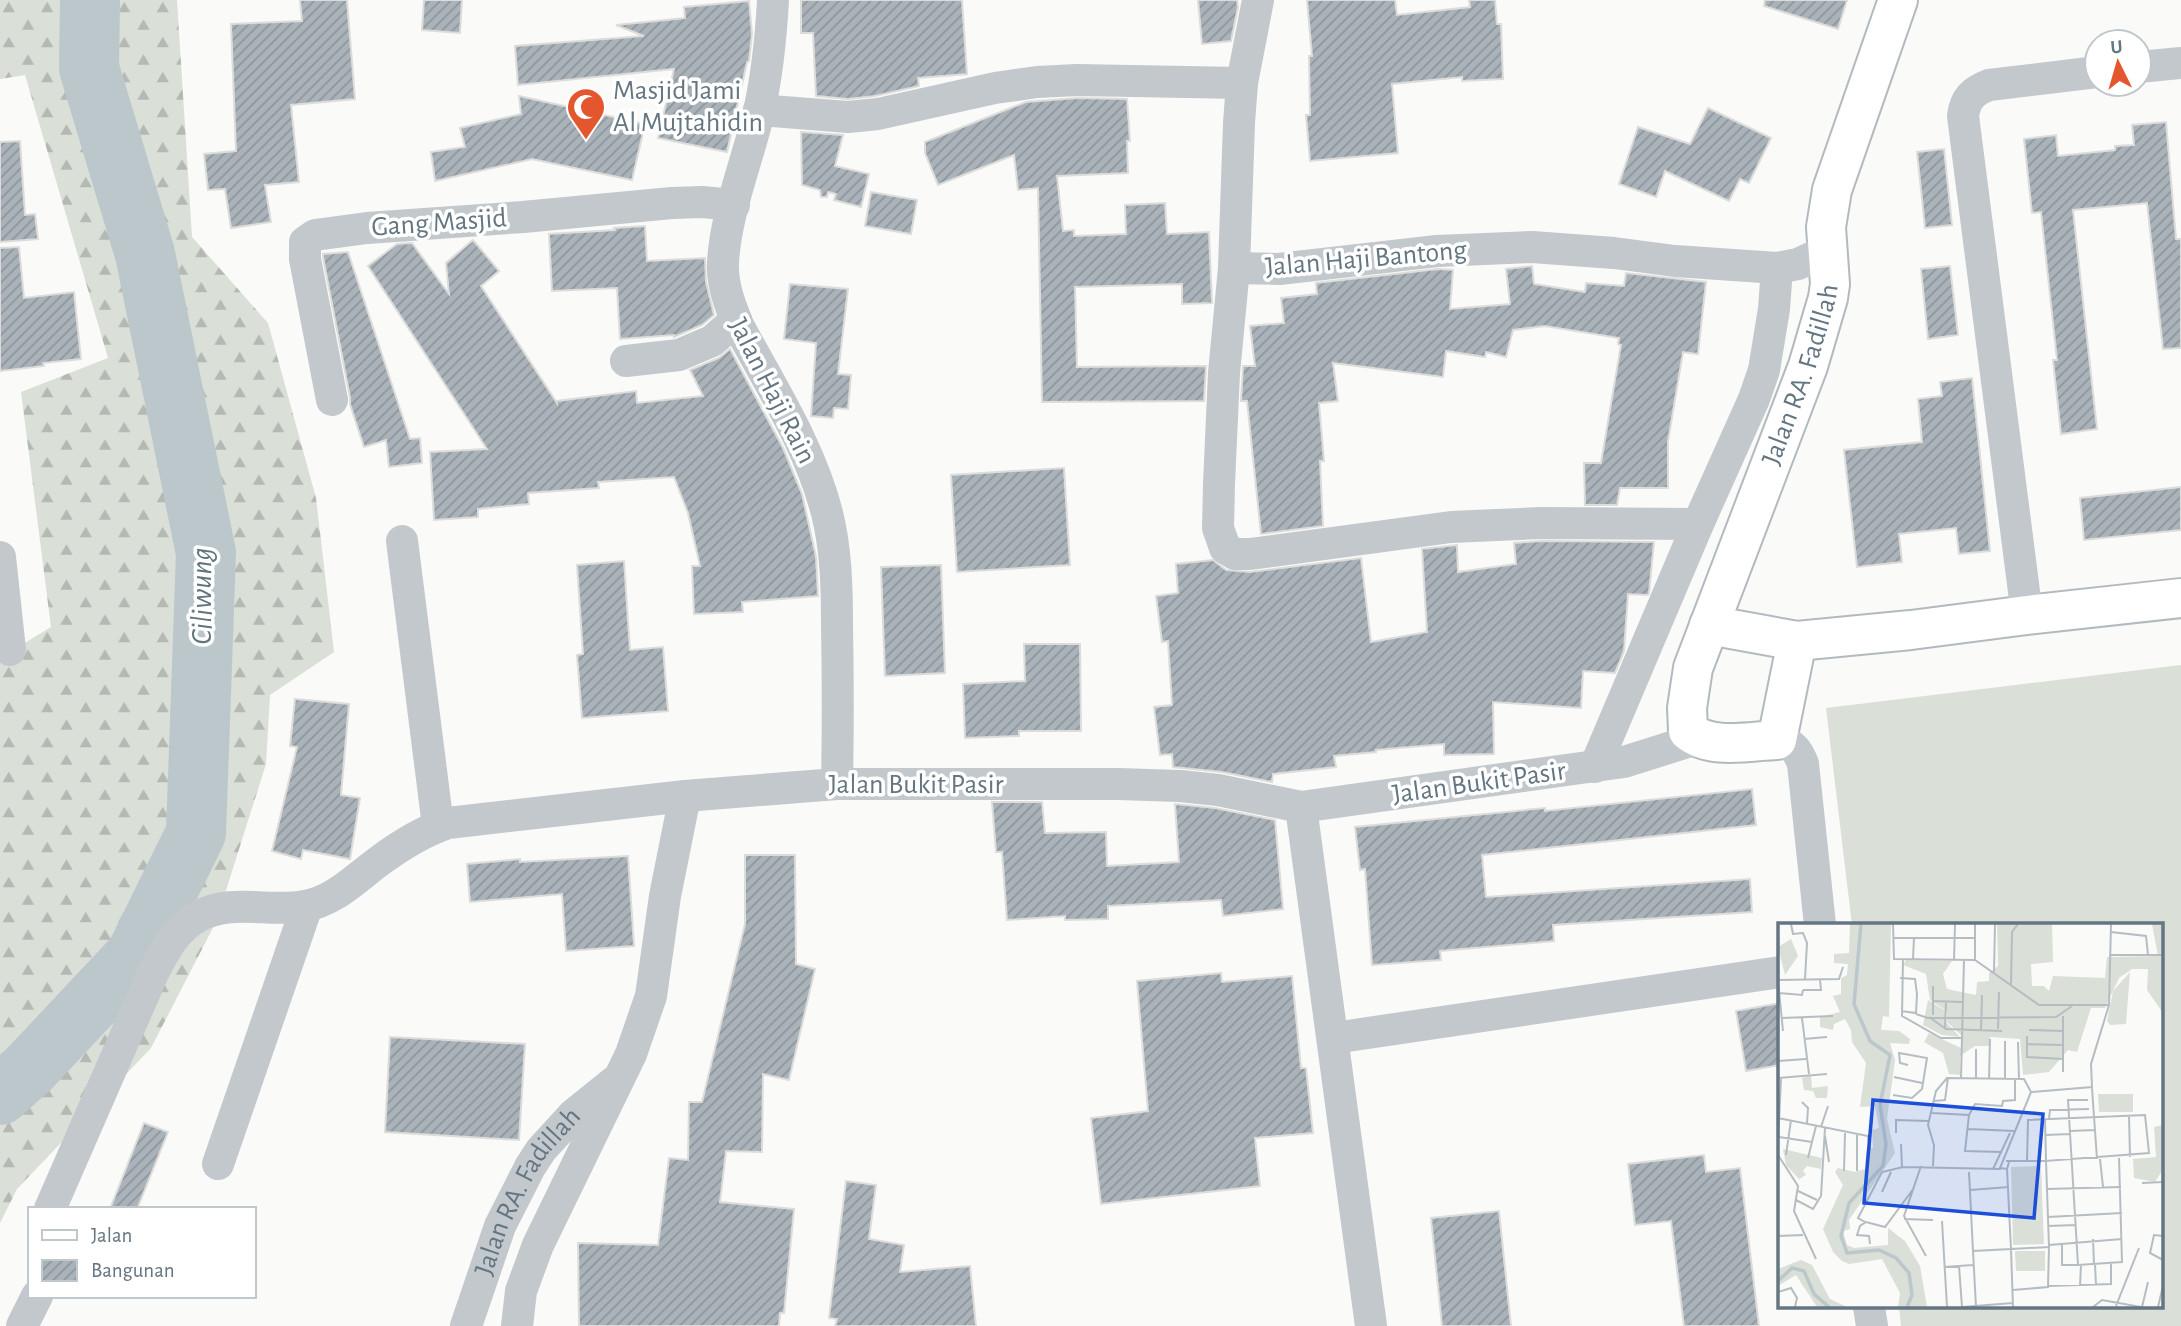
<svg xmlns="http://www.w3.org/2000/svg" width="2181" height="1326" font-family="'Alegreya Sans',sans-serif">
	<defs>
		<pattern id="forest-firs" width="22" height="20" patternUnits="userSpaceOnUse" patternTransform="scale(1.75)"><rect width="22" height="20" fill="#dadfd7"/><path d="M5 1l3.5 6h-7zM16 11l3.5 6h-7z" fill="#b4b9b4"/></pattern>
		<pattern id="building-hatch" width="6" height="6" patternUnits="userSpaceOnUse" patternTransform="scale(1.75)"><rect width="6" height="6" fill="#aab3b9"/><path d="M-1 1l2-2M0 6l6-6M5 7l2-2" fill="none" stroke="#8e969c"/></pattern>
	</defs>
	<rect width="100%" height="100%" fill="#fafaf8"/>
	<path fill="url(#forest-firs)" d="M0,0H177L192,237L268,323L316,498L334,652L270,695L266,764L216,922L151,1048L17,1189L0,1223V658L51,627L21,392L108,358L25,75L0,79Z"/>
	<path fill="#dadfd7" d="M2181,665V1326H1901L1899,1307H2162V925H1852L1826,708Z"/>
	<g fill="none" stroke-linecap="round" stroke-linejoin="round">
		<path stroke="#bbc7cb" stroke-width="60" d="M0,1095L29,1069L136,955L196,833L206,553L145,254L89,68L90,0"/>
	</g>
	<g fill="url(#building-hatch)" stroke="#dcdcda" stroke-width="2">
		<path d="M300,0H347L355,99L291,105L299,182L265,185L271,222L231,228L225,189L208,190L204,154L236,151L231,24L302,21Z"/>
		<path d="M424,0H462L460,33L422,30Z"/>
		<path d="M801,0H962L967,74L918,78L919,86L875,96L848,99L816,96L813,33H801Z"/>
		<path d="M1198,0H1237L1238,7L1231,41L1202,44Z"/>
		<path d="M1307,0H1395L1397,15L1470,7L1469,0H1495L1497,24H1501L1503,79L1462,81V77L1392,84L1398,153L1310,161L1306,115H1310L1309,56H1312Z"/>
		<path d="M1765,0H1847L1838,29L1764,6Z"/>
		<path d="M749,1L752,34L749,61L747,62L727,152L658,138L674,69L518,85L515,46L644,36L616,25L685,18L684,7Z"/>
		<path d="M519,96L645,124L632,180L532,159L435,181L431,152L465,147L460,128L521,114Z"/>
		<path d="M1077,98L1127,99L1130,141H1127L1128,173L1057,176L1063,231L1074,230V236L1126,234L1125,205L1165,203L1167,234L1209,232L1212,303L1182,304V284L1075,287L1077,367L1206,366L1204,401L1042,402L1038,188L1018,190L1014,155L938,185L925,153V142L1026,102Z"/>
		<path d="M1708,108L1771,138L1749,183L1740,179L1729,201L1665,171L1656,197L1619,184L1638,127L1690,144Z"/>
		<path d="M2166,122L2176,239H2181V348L2163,349L2147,203L2073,210L2097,429L2061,434L2053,360H2057L2041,212L2032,213L2024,139L2056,135L2058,156L2115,150V146L2134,145L2132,125Z"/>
		<path d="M801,132L843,135L835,166L869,174L861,207L834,200L836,194L828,192L827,197H821L820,190L802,185Z"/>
		<path d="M20,141L25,215L35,214L38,239L0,242V142Z"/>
		<path d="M1944,149L1952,225L1925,228L1917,152Z"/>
		<path d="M871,192L917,200L911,234L865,226Z"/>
		<path d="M645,226L647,261L705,258L706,282L714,315L702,325L674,337V335L620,339L617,288L552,291L549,234L615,230L614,228Z"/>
		<path d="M473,240L499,271L481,286L557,403V401L636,391L637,403L703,396L690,370L719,358L730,349L783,448L802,494L816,557L818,596L742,602L743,612L694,614L692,566H700L688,513L674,477L598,482L599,488L528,493L529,504L478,509V517L434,520L430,452L487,449L368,266L397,244L412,243L449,294L446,263Z"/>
		<path d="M19,247L24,298L74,292L81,359L43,363L44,366L0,371V248Z"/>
		<path d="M348,252L410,439L420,438L422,463L389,467L386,440L364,447L350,404V397L323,257V254Z"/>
		<path d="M1532,266L1534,284L1585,292L1586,283L1624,286L1626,273L1706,282L1698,354L1683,352L1668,441V488H1620L1617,505H1585L1584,463H1601L1621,345L1618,344L1619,338L1545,326L1513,330L1506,357L1486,352L1485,357L1446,351L1443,377L1333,363L1338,401L1319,403L1324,461H1320L1323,526L1261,534L1247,401H1241L1243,366H1255L1250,326L1284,323L1281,298L1317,294L1316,283L1438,269L1453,270L1450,309L1510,304L1506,269Z"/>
		<path d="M1950,266L1958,335L1928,339L1921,269Z"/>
		<path d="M790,284L848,289L838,374L851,375L848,409L834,408L833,418L811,416L816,343L784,339Z"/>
		<path d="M1972,378L1990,551L1959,554L1956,528L1899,534L1902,562L1857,567L1844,450L1922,442L1918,399L1942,396L1940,382Z"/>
		<path d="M1064,468L1070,565L957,572L951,475Z"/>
		<path d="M2181,487V530L2084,540L2080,498Z"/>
		<path d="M1541,541L1654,542L1649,593L1648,595L1628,594L1624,651L1615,673L1583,671L1581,708L1493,702L1494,754L1444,755V744L1376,750V752L1334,756L1336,767L1273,774L1272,782L1222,772L1173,767L1172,754L1160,755L1154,707L1172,705L1168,641L1162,642L1156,596L1178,593L1176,564L1213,560L1226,570L1250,572L1361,558L1371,642L1427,632L1422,549L1457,545L1458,572L1516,564L1514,543Z"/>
		<path d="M624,561L630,650L663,647L668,711L582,718L577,655L583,654L577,565Z"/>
		<path d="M941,565L945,673L885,676L881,567Z"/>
		<path d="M1024,644H1080L1081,731H1019V736L965,738L963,684L1025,681Z"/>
		<path d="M295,699L349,704L341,795L360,798L350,859L303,850L301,859L272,851L297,747L290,746Z"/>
		<path d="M1752,789L1756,825L1482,855L1486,897L1750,879L1752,912L1553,925L1554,941L1440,951L1441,960L1372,965L1365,869L1360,870L1355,827L1545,808V811Z"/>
		<path d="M992,802H1042L1045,833L1106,832L1107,866L1179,862L1175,804L1215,808L1275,820L1283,909L1223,916L1221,900L1108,906V919L1065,920V916L1007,920L1002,852H996Z"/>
		<path d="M745,855H795L796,964L815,969L789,1080L763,1074L762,1152L726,1151L720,1202L794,1209L784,1313H780L779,1326H579L578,1243L658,1245L669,1158L688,1160L689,1102H702L745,924Z"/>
		<path d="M628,856L634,946L566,951L562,894L470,902L467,864L520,859V862Z"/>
		<path d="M1221,973L1222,982L1292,976L1301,1068H1306L1313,1133L1255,1138L1260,1186L1101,1204L1091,1118L1148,1111L1137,981Z"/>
		<path d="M1780,1003V1065L1746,1071L1736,1011Z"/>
		<path d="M390,1037L525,1044L519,1140L385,1132Z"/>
		<path d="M144,1123L168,1132L137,1209H110Z"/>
		<path d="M1704,1155L1706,1172L1740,1168L1759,1326H1684L1671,1221L1635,1225L1628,1164Z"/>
		<path d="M846,1181L876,1185L869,1239L904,1245L900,1272L970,1266L976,1326H835L837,1319L829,1318Z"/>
		<path d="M1499,1211L1511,1326H1442L1431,1218Z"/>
	</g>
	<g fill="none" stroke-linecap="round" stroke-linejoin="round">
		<defs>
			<g id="secondary">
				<path d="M1709,625L1797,641L1911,630L2027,615L2181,598"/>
				<path id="s2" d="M1797,641L1777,740C1749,741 1711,750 1688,731L1687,708L1693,668L1808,366L1828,298L1830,284L1826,227L1832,190L1898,0"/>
			</g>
		</defs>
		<use href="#secondary" stroke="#b3babf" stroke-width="42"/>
		<g stroke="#c3c8cc" stroke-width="32">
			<path d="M773,0C771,37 767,75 759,112C748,158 725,216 723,263C722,285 730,305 738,325C770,385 810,446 827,513C836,549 837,587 837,624C838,678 838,731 837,784"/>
			<path d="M1258,0L1242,83L1239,123L1234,268L1224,373L1219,484L1218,528L1225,548L1235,554H1250L1451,527L1541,523L1698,524"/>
			<path d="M2139,67L2181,63"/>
			<path d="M759,110L848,117L878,114L995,88L1037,82L1077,80L1242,83"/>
			<path d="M1234,268L1279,269L1437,251L1532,247L1614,253L1675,261L1777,268L1798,264L1828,250"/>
			<path d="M626,361L679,355L712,341L736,320"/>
			<path d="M332,400L305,259V242L315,235L367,228L523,217L672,203L702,202L734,205"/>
			<path d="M402,541L438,826"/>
			<path d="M0,557L10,650"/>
			<path d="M2027,615L1963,116C1965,99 1973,91 1989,85L2097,72"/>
			<path d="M1777,740C1792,743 1798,750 1803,764L1820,925"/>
			<path d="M1595,767L1698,524L1754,399L1764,370L1774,309L1777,268"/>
			<path d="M1301,807L1371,1326"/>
			<path d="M1334,1038L1780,972"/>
			<path d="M218,1164L307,906"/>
			<path d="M50,1209L153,973C164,951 176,928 199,916C232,898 270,913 305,906C334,901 355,879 378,862C398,847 424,831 448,823L685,796L837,784H1118L1180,786L1218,790L1301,807L1624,762L1700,738"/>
			<path d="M1869,1307L1872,1326"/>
			<path d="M22,1326L37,1296"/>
			<path id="s1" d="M466,1326L500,1226L530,1167L541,1150L573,1115L614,1082"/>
			<path d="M517,1326L521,1291L538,1245L631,1054L651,996L665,896L685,796"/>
		</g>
		<use href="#secondary" stroke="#fff" stroke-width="38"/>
	</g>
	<defs>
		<symbol id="mosque-pin" viewBox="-11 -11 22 30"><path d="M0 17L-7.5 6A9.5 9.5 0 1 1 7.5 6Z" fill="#e4572e" stroke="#fff"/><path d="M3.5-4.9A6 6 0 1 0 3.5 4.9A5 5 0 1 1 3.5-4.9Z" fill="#fff"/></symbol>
	</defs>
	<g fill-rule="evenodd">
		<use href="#mosque-pin" x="564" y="85" width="44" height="60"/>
	</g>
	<g text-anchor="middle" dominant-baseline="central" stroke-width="7" stroke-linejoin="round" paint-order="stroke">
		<g font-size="28" fill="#657683" stroke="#fff" text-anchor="start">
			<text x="613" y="91">Masjid Jami<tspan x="613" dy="32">Al Mujtahidin</tspan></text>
		</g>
		<g font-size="28" fill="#657683" stroke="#fff">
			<text transform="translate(439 223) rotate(-4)">Gang Masjid</text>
			<text transform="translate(1366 259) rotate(-5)">Jalan Haji Bantong</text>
			<text stroke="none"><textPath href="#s2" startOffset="569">Jalan RA. Fadillah</textPath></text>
			<text transform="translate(772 391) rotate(63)">Jalan Haji Rain</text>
			<text transform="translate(1479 783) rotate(-8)">Jalan Bukit Pasir</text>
			<text x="916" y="785">Jalan Bukit Pasir</text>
			<text stroke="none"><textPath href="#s1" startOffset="149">Jalan RA. Fadillah</textPath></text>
		</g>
		<g font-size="30" font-style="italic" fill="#60757c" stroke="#fff">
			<text transform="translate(202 596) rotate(-90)">Ciliwung</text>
		</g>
	</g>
	<g transform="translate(1778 923)">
		<rect width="385" height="385" fill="#fafaf8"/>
		<path d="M13,16L20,33L7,52L0,24ZM352,49L348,101L332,102L329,98L335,68ZM150,77L168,88V99L182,114L164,112L145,102ZM33,152L34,165L50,163L49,175H38L35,168L26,167L24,155ZM237,328H267V348H238Z" fill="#dadfd7"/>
		<path d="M72,1H113L111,94L105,93L103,107L121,108L132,116L131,121L112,120L117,137L109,196L117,230L71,297L72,306L65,308L69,322L76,325L110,322V305L127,318L142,343L149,384H120L122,370L104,336L71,341L64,338L55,329L45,306L65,262L57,249L60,245L77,249L87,246L88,229L95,225L94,207L101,205L97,183L82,184L88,140L74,119L73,107L67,96L56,101L55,107L42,104V94L62,89L55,73L63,71V55L69,52L70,41L56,40V31L71,30ZM219,1H274L275,39L253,41L254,63H266L271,68L275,53L327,55L329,34L380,33L374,1H385V90L369,67L370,46H354L341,55L327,85H313L299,129L290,127L271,149L245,152L242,116L212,114L211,123H197L182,133V152L171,151L165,130L146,119L151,110L183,125L184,113L169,99V88L152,77L148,51L125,42L128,37L174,38L165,51L169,66L198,72L199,59L211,58V50L220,43ZM385,202V246L377,259L356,255L355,236L378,234L376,204ZM23,337L34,342L52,376L69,384H39L18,352L0,363V346Z" fill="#dadfd7"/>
		<path d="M5,226L44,235L43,246L29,243L25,248L28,252L21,256L8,242Z" fill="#dadfd7"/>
		<path d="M320,171H355V189H321ZM263,243L266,321L235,322L233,244Z" fill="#dadfd7"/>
		<path fill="none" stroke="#bbc7cb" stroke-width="3.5" d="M83,1L76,81L92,118L112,132L102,182L108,221L105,243L71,280L63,313L69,330L101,327L118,335L131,350L134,372L129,384M0,358L14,345L26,348L36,371L51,384"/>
		<path fill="none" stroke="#b5bdc2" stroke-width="2" d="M13,1L15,11L25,10L29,20L27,56M115,1L116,36L197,37L261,82H331M333,9L368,13L370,32M115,15H197M332,32H385M125,36L124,93L163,115H184M135,36L136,15M176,37L177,1M197,37V1M216,49L217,1M122,55L137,56L139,71L138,90L123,88M0,57L61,56L65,44M0,57L5,108M233,62L234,9L240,1M155,63V92M25,67H43L42,57M1,70L24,72L25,67M155,78L184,79M138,91L150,95L278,94L294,83M151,94L168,106L224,108M4,95L55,93M24,95L31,151M167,106L168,79M220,106L221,69M203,107L204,72M251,107L285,108M249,113V134L285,136M26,116L49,114M240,119L241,156M249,121L285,122M0,138L28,136M285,149V93M116,154L144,160M0,155L49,151M183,155L186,37M198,156V126M211,156L212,116M227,156V118M314,165L319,236M115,172L134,175L144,166L149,135L121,130L122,140L130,142M310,177H290L300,342L344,339L341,235M156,178L167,177L170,155M24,179L30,185L29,200M154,190L191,192M351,193L352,234M0,195L90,213L92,227M271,196L272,187L311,186M43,204L50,183M190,206L236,208M292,208L317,207M118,210V197L151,198M267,212L292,211M47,213L51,239M1,214L34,219M0,221L3,156M123,221L124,244M224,229L187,228L191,192L197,181L224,183L225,178L237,177V156M0,232L20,263L16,288L38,336M8,232L13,197M30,235L38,203M322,236L325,264M228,238H268L271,324L233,326L235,384M249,238L250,197L367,192L371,230L268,238L267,196M231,239L229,246L222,245L253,169L314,164L313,141L331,82L333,1M143,243L126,293L148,333M155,243L156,222L150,202L158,168L169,155L246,156L253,169M215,246L232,210M66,248L67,210M79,248V212M191,249L195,328M364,260L385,259M269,266L343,264M192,267L231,264M20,268L39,277M104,269L113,249M18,277L35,286L43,273L47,205M270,294L344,290M126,296L155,297M164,298L169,384M87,299L80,295L104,249L125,244L223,246M270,303L297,302M0,313L25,312M385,313L376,312L372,330L385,337M315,316L316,341M92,321L91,313L79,312L82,303L88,299L107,304L136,265M271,322L344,316M284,322V342H300M317,341L318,362M181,343L184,384M166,344L195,342M270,363L333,361V341M302,363L303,342M235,367L270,364L271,324M0,369L13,365L19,375L17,384M338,383L361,325M184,384L235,380M198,384L195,328L233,326L229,246M315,384L324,377L363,384M364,384L370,359M380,384L385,363"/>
		<path fill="#1d4ed8" fill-opacity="0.15" stroke="#1d4ed8" stroke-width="3.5" d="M95,177L265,191L256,295L86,280Z"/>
		<rect width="385" height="385" fill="none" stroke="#657683" stroke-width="3.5"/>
	</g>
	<rect x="28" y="1207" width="228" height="91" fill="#ffffff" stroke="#c1c8cd" stroke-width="2"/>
	<rect x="42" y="1230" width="35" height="10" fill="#ffffff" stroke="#c1c8cd" stroke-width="2"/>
	<text x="91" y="1242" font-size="21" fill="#657683">Jalan</text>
	<rect x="42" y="1260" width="35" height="21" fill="url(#building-hatch)" stroke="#c1c8cd" stroke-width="2"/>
	<text x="91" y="1277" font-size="21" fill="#657683">Bangunan</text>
	<g transform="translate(2118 63) rotate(355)"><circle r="33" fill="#ffffff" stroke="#c1c8cd" stroke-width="2"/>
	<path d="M0-5L12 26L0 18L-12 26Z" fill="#e4572e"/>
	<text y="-10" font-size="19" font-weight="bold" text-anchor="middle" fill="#657683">U</text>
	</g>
</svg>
